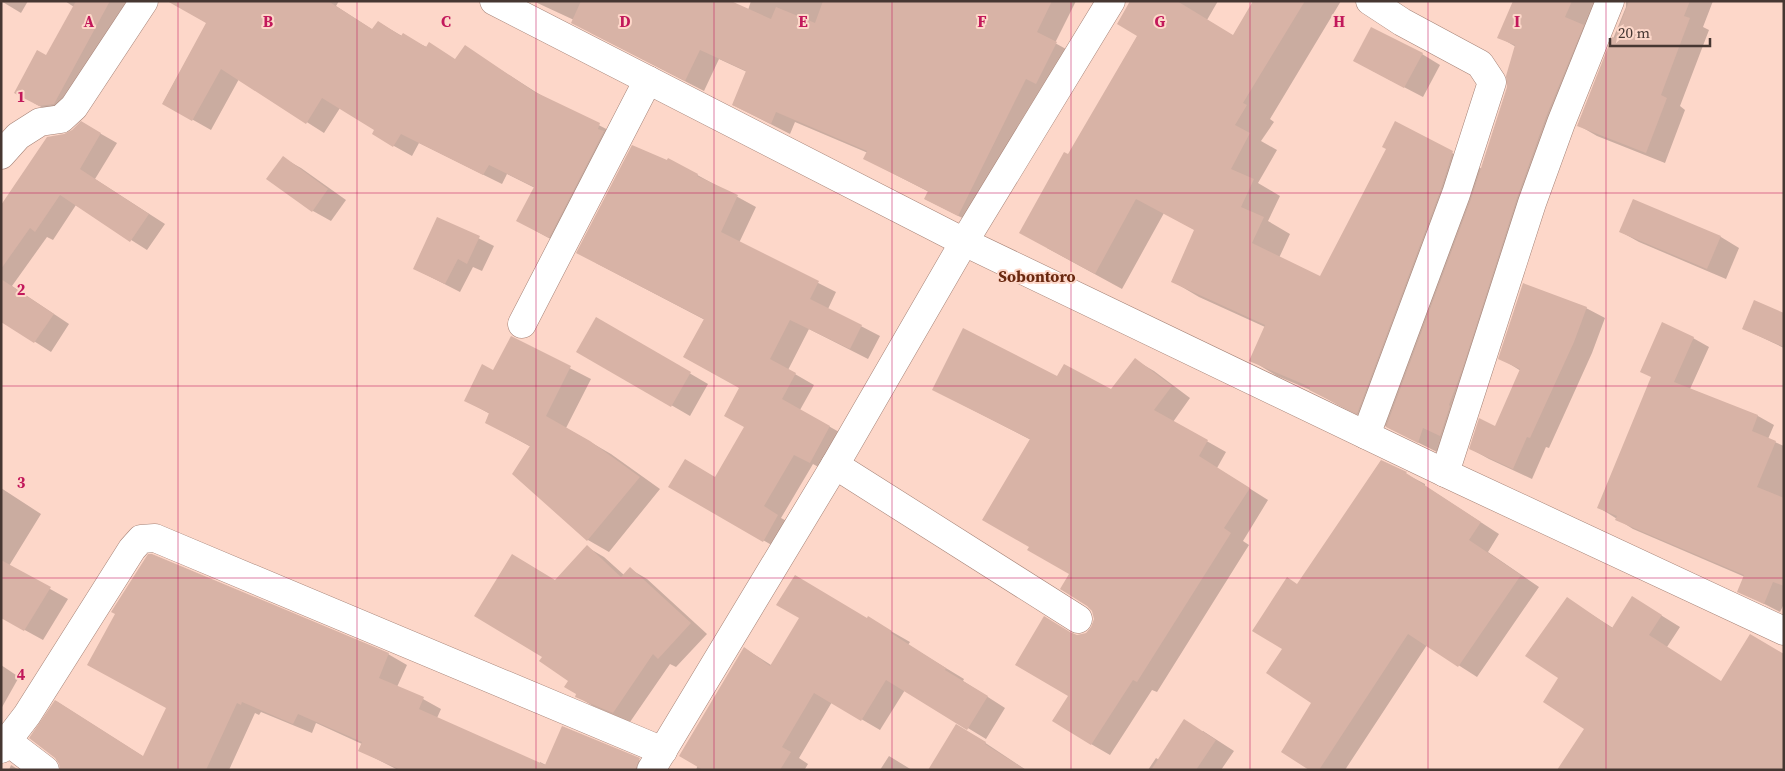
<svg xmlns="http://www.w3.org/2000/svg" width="1785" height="771" font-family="'Source Serif 4',serif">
	<rect width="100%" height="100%" fill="#fdd7c9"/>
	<g fill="#0003">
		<path d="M1,1H28L21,13Z"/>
		<path d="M65,1H134L58,116L34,103L47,57L74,7Z"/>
		<path d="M169,1H339L336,6L373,30L378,22L402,36L456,60L465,47L542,96L618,135L567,248L536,231L535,188L507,174L502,184L419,143L412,156L394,146L376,129L340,108L324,133L239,79L211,130L163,103L207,23Z"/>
		<path d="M533,1H728L748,10L751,1H1076L1055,43L1075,54L978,226L925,199L929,192L865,159L868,153L795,122L790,134L733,105L747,72L719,59L704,91L591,33L574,20Z"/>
		<path d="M1132,1H1218L1207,20L1233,36L1254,1H1341L1270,119L1274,122L1261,141L1277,150L1258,183L1280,196L1268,221L1290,234L1279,258L1321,278L1387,149L1396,123L1482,169L1508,87L1516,47L1499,37L1514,1H1618L1437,452L1385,426L1384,428L1338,405L1313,391L1277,376L1251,360L1265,327L1199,297L1172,281L1195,230L1164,213L1122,289L1047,248L1069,156L1138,35Z"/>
		<path d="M1626,1H1713L1703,27L1709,30L1680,106L1685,110L1665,163L1597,136L1578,125L1626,7Z"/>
		<path d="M1422,54L1440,65L1423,97L1373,71Z"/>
		<path d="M82,123L117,143L95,179L165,224L147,250L76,205L53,240L47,237L12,286L69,324L51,352L1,320V208L64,136L72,132Z"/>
		<path d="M283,158L301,168L346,200L331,221L313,211Z"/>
		<path d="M668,159L756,207L739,243L836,292L828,309L880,336L868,359L809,329L788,370L814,385L800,410L848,437L829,473L813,464L781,518L796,526L782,551L670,487L716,479L746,427L741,388L705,320L596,263Z"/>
		<path d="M1634,201L1721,237L1739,248L1726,279L1639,242L1621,232Z"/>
		<path d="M438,218L494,246L482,271L473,267L460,292L415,269Z"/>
		<path d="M1586,308L1605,318L1592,353L1549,448L1546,447L1532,479L1489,459L1471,449L1496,428L1521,371L1500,358Z"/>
		<path d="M1784,314V348L1744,329Z"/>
		<path d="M597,319L708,384L690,416L578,351Z"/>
		<path d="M511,338L591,379L566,428L611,454L660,489L609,552L588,540L514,474L531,447L486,422L490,414L465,400L494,371Z"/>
		<path d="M1693,338L1709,347L1690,389L1758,416L1774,425L1768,439L1784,446V604L1780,612L1739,591L1745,577L1633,529L1598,507Z"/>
		<path d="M1135,360L1154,371L1190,398L1173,422L1226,452L1217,468L1268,500L1243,541L1249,545L1157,692L1152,690L1110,755L1091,744L1070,695L1072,634L1078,636L1086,634L1092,628L1095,620L1093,612L1071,573L1031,440L934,390L1058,378L1111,391Z"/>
		<path d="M1381,461L1425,484V486L1499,534L1488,552L1539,587L1477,677L1427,645L1345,770H1311L1313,703L1283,649L1298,585Z"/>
		<path d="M1,488L41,514L9,566L68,599L43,640L1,617Z"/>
		<path d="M587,547L604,557L624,575L630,569L647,579L707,634L676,667L670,664L630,722L593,706L576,696L577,694L570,681L544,657L555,581Z"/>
		<path d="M1567,599L1613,628L1651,609L1680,627L1667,647L1586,728L1560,678Z"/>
		<path d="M868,618L910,642L908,645L964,679L963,681L1005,708L986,739L905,690L880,730L832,702L799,758L808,764L805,769L807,770H696L744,648L771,665Z"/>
		<path d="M388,654L407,665L397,687L423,699L441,709L437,718L540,764V762L546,765L634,757L652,768L651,770H398L359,750L362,744L316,723L312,733L261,712L259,715L255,713L229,770H61L56,701L144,757L167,708Z"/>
		<path d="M1,665L19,677L1,709Z"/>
		<path d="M1203,731L1234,751L1221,770H1148L1156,758L1159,760Z"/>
		<path d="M975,736L1026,770H929Z"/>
		<path d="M889,756L907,767L912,770H880Z"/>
		<path d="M11,765L19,770H9Z"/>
	</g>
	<g fill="#d8b3a6">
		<path d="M76,1H110L54,104L39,106L14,93L37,50L46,55Z"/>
		<path d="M167,1H328L372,29L378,21L401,36L403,33L426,47L429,42L455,59L465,45L533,91L600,123L598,129L604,131L549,238L516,221L534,187L489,165L483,175L401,134L393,147L372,134L374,130L322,98L306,124L221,69L192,121L162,104L206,23Z"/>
		<path d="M581,1H731L771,19L776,7L815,23L823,1H1052L1037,32L1057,42L1036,84L1026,79L958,216L924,199L928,191L863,159L867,151L776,112L771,124L732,105L746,71L700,50L685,81L571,23Z"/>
		<path d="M1130,1H1177L1233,35L1253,1H1305L1243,103L1247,105L1235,125L1250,133L1231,169L1254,179L1241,207L1264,217L1252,243L1320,276L1386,149L1382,147L1395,121L1453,151L1441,189L1357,414L1309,390L1310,387L1249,361L1265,325L1171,282L1194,230L1136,199L1095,274L1019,233L1064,152L1068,154L1137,36L1117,24Z"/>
		<path d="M1513,1H1572L1565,17L1584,25L1546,117L1517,198L1462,370L1449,405L1450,406L1440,436L1423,428L1418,443L1386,427L1471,199L1507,87L1506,76L1515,45L1497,38Z"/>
		<path d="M1629,1H1690L1684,16L1690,18L1661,95L1667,98L1646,153L1577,126L1612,37L1615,38Z"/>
		<path d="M1371,27L1423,53L1404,88L1353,61Z"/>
		<path d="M81,121L101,133L80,169L149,214L130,242L60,195L35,232L30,228L1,269V205L47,137L64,134L72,130Z"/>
		<path d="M632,145L667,160L668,158L698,174L697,176L738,195L721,232L819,281L810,299L862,325L850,349L790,320L770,359L796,373L782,399L830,426L810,463L794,455L764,506L778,515L763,542L668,487L685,459L715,477L744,427L724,416L739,388L683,357L704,319L576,253Z"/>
		<path d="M283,156L328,189L312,212L266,179Z"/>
		<path d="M1633,199L1721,236L1707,269L1619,232Z"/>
		<path d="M437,217L480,236L467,264L458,259L445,284L413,269Z"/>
		<path d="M1,279L54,314L34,343L1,322Z"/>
		<path d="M1523,283L1587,307L1574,342L1530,438L1527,437L1513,469L1469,449L1479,418L1495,426L1520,369L1498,359Z"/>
		<path d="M1754,300L1784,313V347L1742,329Z"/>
		<path d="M596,317L691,372L671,407L576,352Z"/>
		<path d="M1662,322L1694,337L1674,382L1758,415L1752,431L1776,441L1757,487L1784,498V586L1773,582L1764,604L1737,592L1744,575L1615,520L1617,516L1597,508L1651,377L1640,372Z"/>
		<path d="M963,328L1057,376L1064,364L1111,389L1135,358L1172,386L1154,410L1208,440L1199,456L1250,488L1224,528L1231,533L1137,682L1133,680L1091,745L1052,721L1068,696L1015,665L1044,616L1070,632L1077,635L1086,633L1091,627L1094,619L1092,611L1087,606L1060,589L1069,574L1027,550L1029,547L982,520L1030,439L932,390Z"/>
		<path d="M511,336L571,366L546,416L590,441L640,477L587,541L512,474L530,446L485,423L489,413L464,401L482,364L493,370Z"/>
		<path d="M1381,460L1407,472L1406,473L1481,522L1469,540L1521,575L1458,667L1408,634L1319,770H1309L1281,752L1311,703L1266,673L1282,649L1252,631L1287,577L1297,584Z"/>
		<path d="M587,545L621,577L630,567L691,623L658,659L653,654L613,713L575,697L576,694L564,687L568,681L539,661L542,657L474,616L512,554L555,580Z"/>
		<path d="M148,554H152L389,653L379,678L424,697L419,709L545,765L562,726L640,758L635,770H401L358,751L362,742L298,714L293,724L242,702L241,705L237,703L206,770H60L59,764L55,758L29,738L55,700L143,756L166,708L87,665L115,614L111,612Z"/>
		<path d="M1,560L51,587L24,631L1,618Z"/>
		<path d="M795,575L867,618L868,616L892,631L891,633L946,668L945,670L988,696L967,730L886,680L861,721L814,693L782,747L791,752L780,770H703L679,756L744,647L770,666L799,618L776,605Z"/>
		<path d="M1632,596L1662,615L1649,635L1721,681L1750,634L1784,654V770H1557L1584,729L1543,702L1558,678L1525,656L1567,597L1612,628Z"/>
		<path d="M1184,719L1216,740L1196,770H1151Z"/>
		<path d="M956,724L986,742L985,744L1026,770H928Z"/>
	</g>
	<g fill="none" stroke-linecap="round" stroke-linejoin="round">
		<defs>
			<g id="minor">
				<path d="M494,1L964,242L1445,473L1784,631"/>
				<path d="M1,155L18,136L40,122L61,119L74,107L144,1"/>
				<path d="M522,324L648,80"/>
				<path d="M1366,435L1456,194L1492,82L1480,64L1402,22L1370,1"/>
				<path d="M835,465L1078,619"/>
				<path d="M1445,473L1532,203L1561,123L1610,1"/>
				<path d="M7,741L45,770"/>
				<path d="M1,749L27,715L132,549L141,539L155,538L663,751"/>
				<path d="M651,770L835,465L964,242L1111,1"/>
			</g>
		</defs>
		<use href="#minor" stroke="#a58276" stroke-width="29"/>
		<use href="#minor" stroke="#fff" stroke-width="28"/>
	</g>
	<path fill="none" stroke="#c2185b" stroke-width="1" stroke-opacity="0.55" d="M178,1V770M357,1V770M536,1V770M714,1V770M892,1V770M1071,1V770M1250,1V770M1428,1V770M1606,1V770M1,193H1784M1,386H1784M1,578H1784"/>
	<g text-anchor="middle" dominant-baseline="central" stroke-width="4" stroke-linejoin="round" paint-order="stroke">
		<g font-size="16" font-weight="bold" fill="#6a2910" stroke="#fdd7c9">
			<text x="1037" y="276">Sobontoro</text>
		</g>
	</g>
	<g font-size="16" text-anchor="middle" font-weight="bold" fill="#c2185b" stroke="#fdd7c9" stroke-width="4" stroke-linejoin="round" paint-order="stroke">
		<text x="89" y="27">A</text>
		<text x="268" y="27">B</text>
		<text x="446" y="27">C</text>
		<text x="625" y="27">D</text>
		<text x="803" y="27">E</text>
		<text x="982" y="27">F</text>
		<text x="1160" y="27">G</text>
		<text x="1339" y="27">H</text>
		<text x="1517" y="27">I</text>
		<text x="21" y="102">1</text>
		<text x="21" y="295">2</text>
		<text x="21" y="488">3</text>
		<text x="21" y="680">4</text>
	</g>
	<rect width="1785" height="771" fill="none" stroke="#463732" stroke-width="5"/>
	<path d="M1610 38v8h100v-8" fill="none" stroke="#463732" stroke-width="2.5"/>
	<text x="1618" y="38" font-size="15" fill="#463732" stroke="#fdd7c9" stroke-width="4" paint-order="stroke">20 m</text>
</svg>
